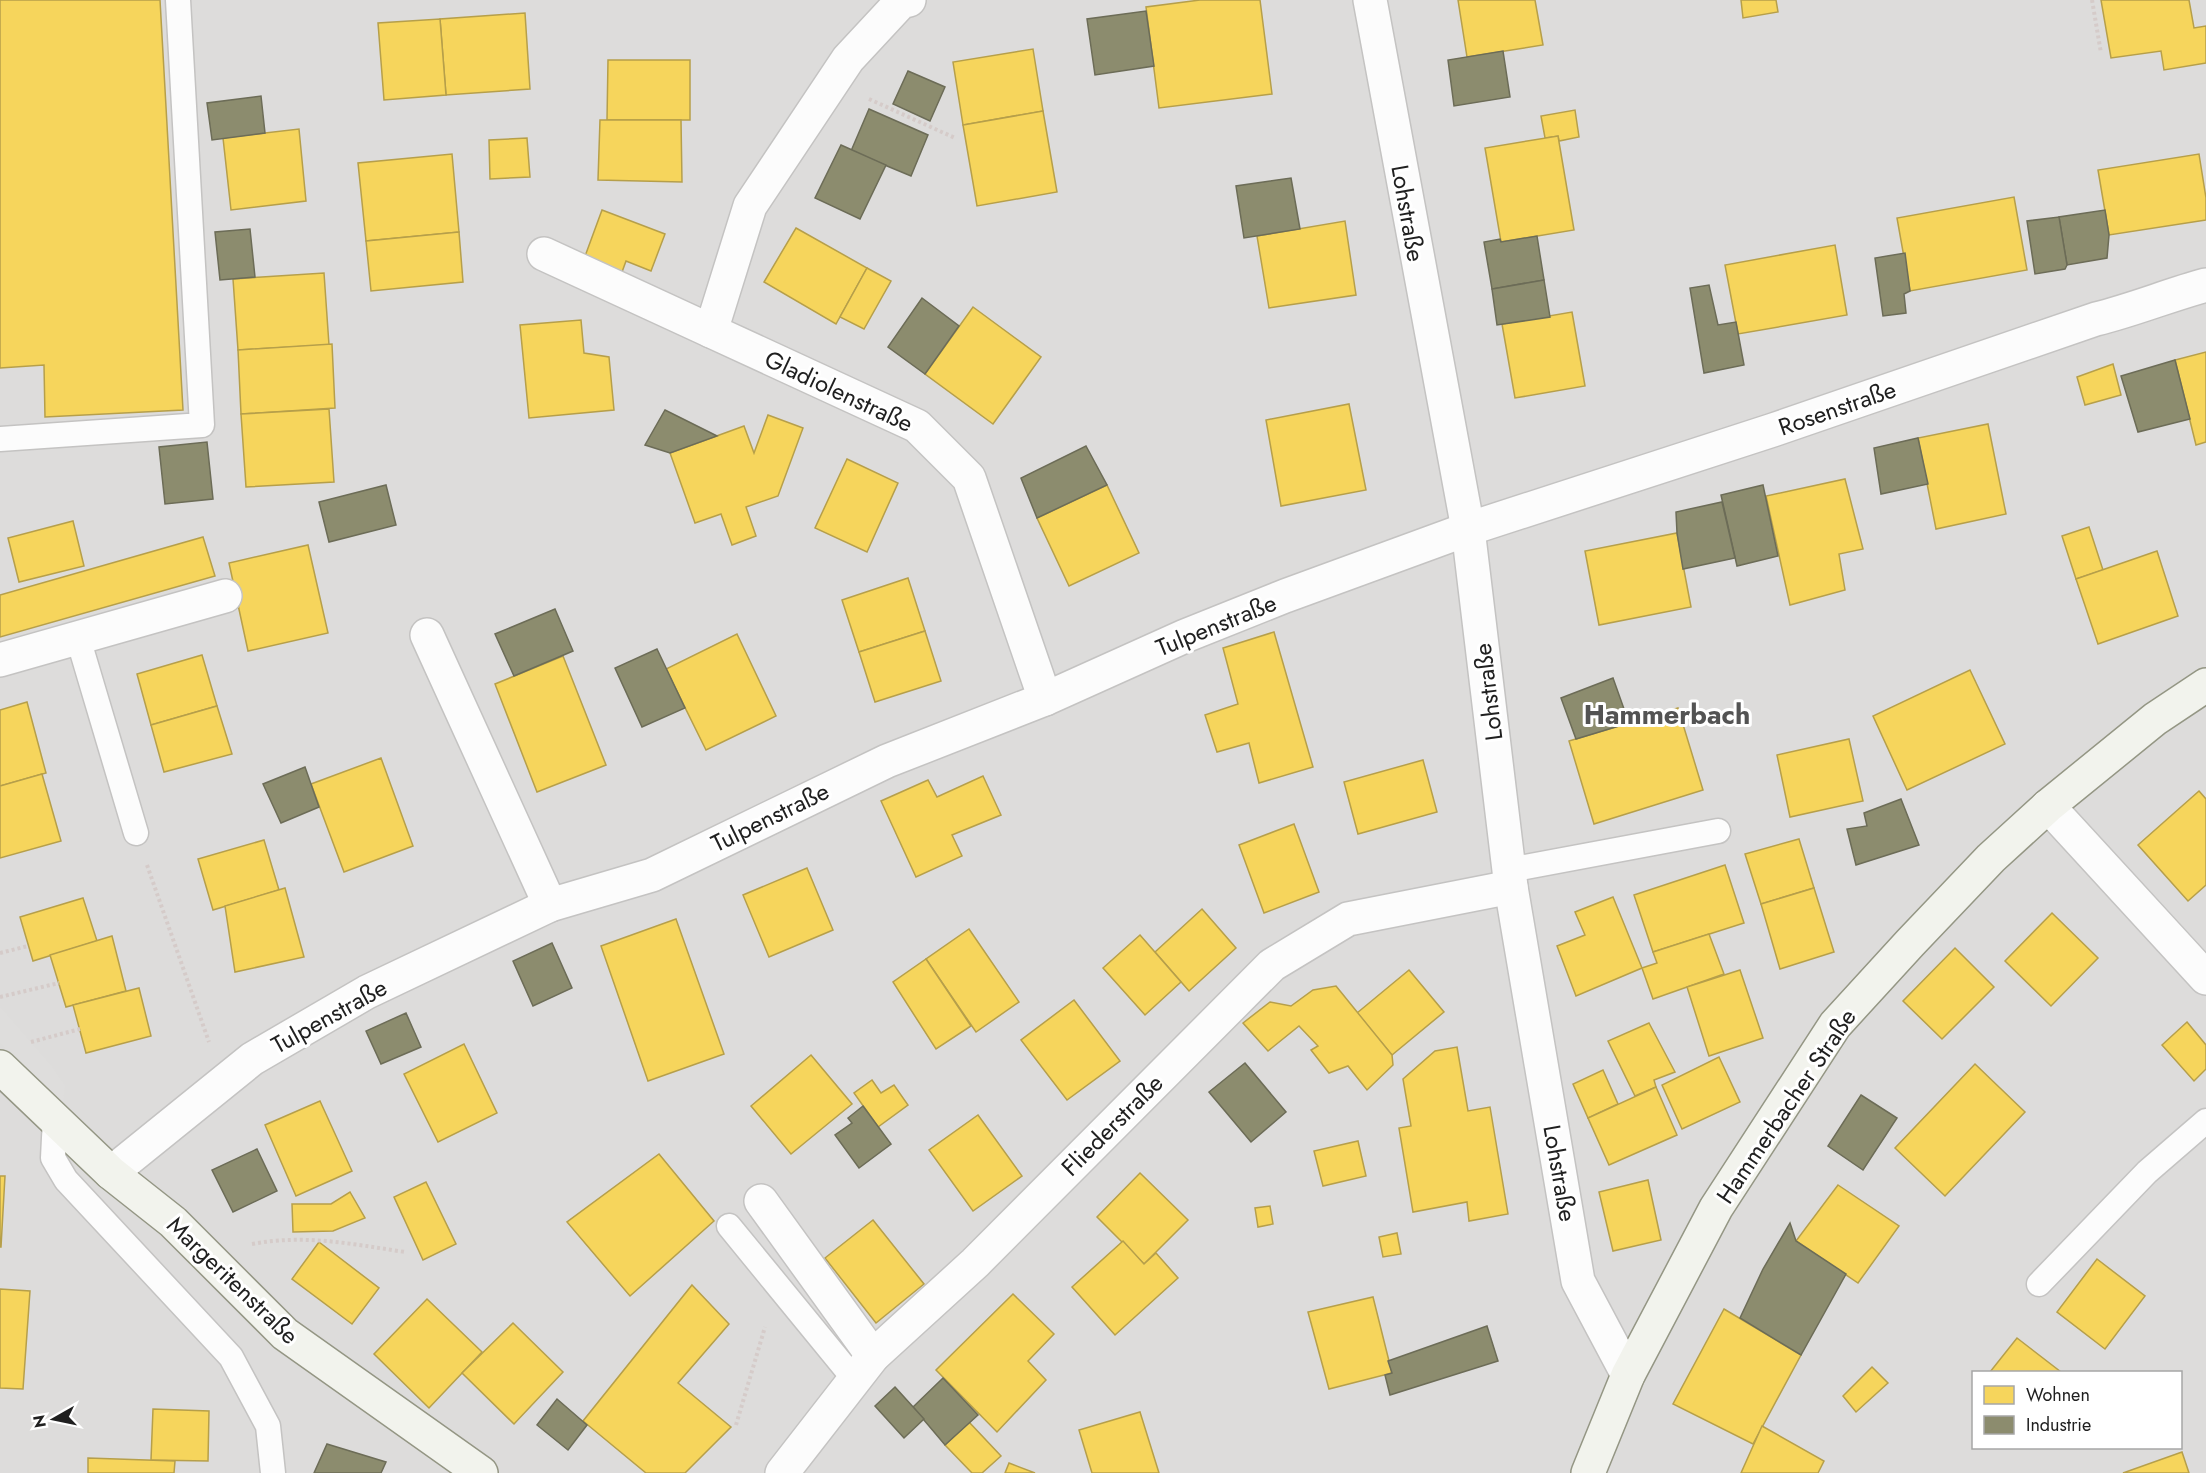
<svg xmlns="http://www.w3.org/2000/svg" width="2206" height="1473" font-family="Jost,sans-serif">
	<rect width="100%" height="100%" fill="#eeecea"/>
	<path fill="#dddcdb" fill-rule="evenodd" d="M0,0H2206V1473H0ZM1974,1372H2180V1448H1974Z"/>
	<path fill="#dedddc" d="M0,1006L52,1066L65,1085L63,1106L20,1067L0,1043Z"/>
	<g fill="#f6d55c" stroke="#b69f4a" stroke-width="1.5">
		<path d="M0,0H160L183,410L45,417L44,365L0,368Z"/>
		<path d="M1200,0H1260L1272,94L1159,108L1146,7Z"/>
		<path d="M1458,0H1535L1543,45L1467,57Z"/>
		<path d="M1741,0H1776L1778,12L1743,18Z"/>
		<path d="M2101,0H2189L2194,28L2206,26V63L2164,70L2161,51L2111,58Z"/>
		<path d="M525,13L530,89L446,95L440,19Z"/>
		<path d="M440,19L446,95L384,100L378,23Z"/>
		<path d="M1033,49L1043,111L963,125L953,62Z"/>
		<path d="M608,60H690V120H607Z"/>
		<path d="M1575,110L1579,137L1559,141L1558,136L1545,138L1541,116Z"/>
		<path d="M1043,111L1057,192L977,206L963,125Z"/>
		<path d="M600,120H681L682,182L598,180Z"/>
		<path d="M299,129L306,201L231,210L223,138Z"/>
		<path d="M1558,136L1574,230L1501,242L1485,148Z"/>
		<path d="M527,138L530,177L490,179L489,140Z"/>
		<path d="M452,154L459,232L366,241L358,163Z"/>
		<path d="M2199,154L2206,198V220L2109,235L2098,170Z"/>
		<path d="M2014,197L2027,270L1910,291L1897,218Z"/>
		<path d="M602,210L665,234L651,271L626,261L622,272L584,259Z"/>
		<path d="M1345,221L1356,295L1269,308L1257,236Z"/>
		<path d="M796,228L867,268L836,324L764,282Z"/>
		<path d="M459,232L463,282L371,291L366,241Z"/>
		<path d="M1835,245L1847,315L1738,334L1725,265Z"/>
		<path d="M867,268L891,281L864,329L840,317Z"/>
		<path d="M324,273L329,345L238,350L233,279Z"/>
		<path d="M973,307L1041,357L993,424L925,374Z"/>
		<path d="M1572,312L1585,386L1515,398L1502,324Z"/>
		<path d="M581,320L584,353L609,357L614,410L529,418L520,325Z"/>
		<path d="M332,344L335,408L241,414L238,350Z"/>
		<path d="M2206,352V442L2196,445L2175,360Z"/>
		<path d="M2113,364L2121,395L2085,405L2077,377Z"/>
		<path d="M1349,404L1366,490L1281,506L1266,420Z"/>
		<path d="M329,409L334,482L246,487L241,414Z"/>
		<path d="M768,415L803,428L778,496L746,507L756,536L732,545L721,514L695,523L670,453L744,426L754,453Z"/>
		<path d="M1988,424L2006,514L1936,529L1918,438Z"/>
		<path d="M847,459L898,483L867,552L815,528Z"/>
		<path d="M1845,479L1863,549L1839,554L1845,590L1790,605L1766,496Z"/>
		<path d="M1107,485L1139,553L1069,586L1037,518Z"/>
		<path d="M73,521L84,566L19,582L8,538Z"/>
		<path d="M2089,527L2103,570L2076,579L2062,536Z"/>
		<path d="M1677,533L1691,607L1599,625L1585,551Z"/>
		<path d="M203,537L215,576L0,637V595Z"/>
		<path d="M308,545L328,633L248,651L229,563Z"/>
		<path d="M2157,551L2178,616L2098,644L2076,579Z"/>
		<path d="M908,578L925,631L859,652L842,600Z"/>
		<path d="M925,631L941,681L875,702L859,652Z"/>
		<path d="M1274,632L1313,767L1259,783L1249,743L1217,752L1205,715L1238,704L1223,648Z"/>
		<path d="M737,634L776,716L706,750L666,669Z"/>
		<path d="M202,655L217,706L151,725L137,674Z"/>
		<path d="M563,656L606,765L537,792L495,684Z"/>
		<path d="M1970,670L2005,744L1907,790L1873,716Z"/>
		<path d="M27,702L46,773L0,786V710Z"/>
		<path d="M217,706L232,754L164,772L151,725Z"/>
		<path d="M1678,708L1703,790L1594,824L1569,741Z"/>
		<path d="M1849,739L1863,801L1790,817L1777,755Z"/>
		<path d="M381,758L413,846L344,872L311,784Z"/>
		<path d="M1423,760L1437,812L1358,834L1344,782Z"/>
		<path d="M42,774L61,841L0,858V786Z"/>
		<path d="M983,776L1001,815L952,835L962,856L916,877L881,801L928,780L937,797Z"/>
		<path d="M2199,791L2206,799V885L2188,901L2138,845Z"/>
		<path d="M1294,824L1319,892L1264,913L1239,845Z"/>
		<path d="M1799,839L1814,888L1761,904L1745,854Z"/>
		<path d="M264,840L279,890L213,910L198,859Z"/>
		<path d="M1725,865L1744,923L1653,952L1634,895Z"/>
		<path d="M807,868L833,930L769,957L743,895Z"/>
		<path d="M285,888L304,957L235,972L225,906Z"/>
		<path d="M1814,888L1834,952L1780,969L1761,904Z"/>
		<path d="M1613,897L1642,968L1576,996L1557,946L1585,935L1575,912Z"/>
		<path d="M83,898L97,941L33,961L20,917Z"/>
		<path d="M1202,909L1236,948L1189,991L1155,952Z"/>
		<path d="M2052,913L2098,958L2051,1006L2005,961Z"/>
		<path d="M676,919L724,1054L648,1081L601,946Z"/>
		<path d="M969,929L1019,1002L976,1032L926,959Z"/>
		<path d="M1709,934L1724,974L1653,999L1642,968L1657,963L1653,952Z"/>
		<path d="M1140,935L1181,982L1145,1015L1103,968Z"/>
		<path d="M112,936L126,991L66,1007L50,955Z"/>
		<path d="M1955,948L1994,987L1942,1039L1903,1001Z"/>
		<path d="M926,959L971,1026L936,1049L893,982Z"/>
		<path d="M1409,970L1444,1012L1392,1055L1357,1013Z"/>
		<path d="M1740,970L1763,1038L1709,1056L1687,987Z"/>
		<path d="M1336,986L1392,1055L1393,1065L1367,1090L1348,1066L1329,1073L1311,1050L1318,1046L1299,1026L1268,1051L1243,1023L1270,1002L1291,1006L1313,990Z"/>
		<path d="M139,988L151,1036L86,1053L73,1005Z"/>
		<path d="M1074,1000L1120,1061L1067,1100L1021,1040Z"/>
		<path d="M2187,1022L2206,1045V1069L2194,1081L2162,1045Z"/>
		<path d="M1649,1023L1675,1072L1654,1080L1656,1087L1635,1096L1608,1041Z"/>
		<path d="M464,1044L497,1113L438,1142L404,1074Z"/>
		<path d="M1457,1047L1468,1111L1490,1107L1508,1214L1469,1221L1467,1202L1413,1212L1399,1128L1411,1126L1403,1079L1435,1051Z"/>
		<path d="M811,1055L852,1104L791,1154L751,1106Z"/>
		<path d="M1719,1057L1740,1102L1682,1129L1662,1085Z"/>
		<path d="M1975,1064L2025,1112L1945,1196L1895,1148Z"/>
		<path d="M1603,1070L1618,1104L1588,1118L1573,1084Z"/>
		<path d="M872,1080L881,1093L894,1085L908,1105L878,1127L854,1093Z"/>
		<path d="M1656,1087L1677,1135L1609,1165L1588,1118Z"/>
		<path d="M320,1101L352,1171L296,1196L265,1125Z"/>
		<path d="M978,1115L1022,1176L973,1211L929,1150Z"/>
		<path d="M1358,1141L1366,1176L1323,1186L1314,1151Z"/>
		<path d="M659,1154L714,1221L630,1296L567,1222Z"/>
		<path d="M1140,1173L1188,1220L1144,1264L1097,1217Z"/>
		<path d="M0,1176H5L1,1247H0Z"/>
		<path d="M1648,1180L1661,1240L1613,1251L1599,1192Z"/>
		<path d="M426,1182L456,1244L423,1260L394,1197Z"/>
		<path d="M1838,1185L1899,1226L1858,1283L1796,1241Z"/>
		<path d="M350,1192L365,1218L333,1231L293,1232L292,1204H331Z"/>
		<path d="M1270,1206L1273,1224L1258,1227L1255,1208Z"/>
		<path d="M873,1220L924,1284L876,1323L825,1258Z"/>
		<path d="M1397,1233L1401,1254L1383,1257L1379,1237Z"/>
		<path d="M1123,1241L1144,1264L1156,1253L1178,1278L1115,1335L1072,1287Z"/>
		<path d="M319,1242L379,1288L352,1324L292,1279Z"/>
		<path d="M2097,1259L2145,1296L2105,1349L2057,1312Z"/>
		<path d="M692,1285L729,1324L678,1383L731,1427L685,1473H646L583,1421Z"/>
		<path d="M0,1289L30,1291L23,1389L0,1388Z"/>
		<path d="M1013,1294L1054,1334L1028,1361L1046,1380L997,1432L936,1370Z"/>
		<path d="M1373,1297L1392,1373L1329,1389L1308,1312Z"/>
		<path d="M427,1299L482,1352L429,1408L374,1354Z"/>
		<path d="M1724,1309L1801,1355L1753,1444L1673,1404Z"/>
		<path d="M513,1323L563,1372L514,1424L462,1373Z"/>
		<path d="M2017,1338L2061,1372H1990Z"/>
		<path d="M1872,1367L1888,1383L1856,1412L1843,1396Z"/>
		<path d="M153,1409L209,1411L208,1461L151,1460Z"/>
		<path d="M1140,1412L1159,1473H1092L1079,1430Z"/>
		<path d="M969,1422L1001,1456L982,1473H972L945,1445Z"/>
		<path d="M1762,1426L1824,1461L1818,1473H1741Z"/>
		<path d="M2182,1452L2189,1473H2123Z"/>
		<path d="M88,1458L175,1461L174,1473H88Z"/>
		<path d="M1009,1463L1035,1473H1005Z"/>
	</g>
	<g fill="#8c8c6e" stroke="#6c6c57" stroke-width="1.5">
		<path d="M1146,11L1154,66L1095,75L1087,19Z"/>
		<path d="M1503,51L1510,97L1454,106L1448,60Z"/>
		<path d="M908,71L945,87L930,121L893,104Z"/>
		<path d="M261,96L265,133L212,140L207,103Z"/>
		<path d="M869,109L928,135L911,176L851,151Z"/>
		<path d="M841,145L886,165L860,219L815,198Z"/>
		<path d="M1291,178L1300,229L1244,238L1236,186Z"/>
		<path d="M2105,210L2109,235L2107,258L2067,265L2059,217Z"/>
		<path d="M2059,217L2067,265L2065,269L2035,274L2027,221Z"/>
		<path d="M250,229L255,277L220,280L215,232Z"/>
		<path d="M1537,236L1544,280L1492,289L1484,242L1500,239L1501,242Z"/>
		<path d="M1905,253L1910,291L1904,294L1906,313L1883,316L1875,258Z"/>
		<path d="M1544,280L1550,317L1497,325L1492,289Z"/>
		<path d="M1709,285L1718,325L1736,322L1744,365L1704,373L1690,288Z"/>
		<path d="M922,298L959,326L925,374L888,347Z"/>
		<path d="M2175,360L2190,419L2138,432L2121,376Z"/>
		<path d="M665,410L717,436L670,453L645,445Z"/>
		<path d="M1918,438L1928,484L1881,494L1874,448Z"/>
		<path d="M207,442L213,499L165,504L159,447Z"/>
		<path d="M1086,446L1107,485L1037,518L1021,478Z"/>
		<path d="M386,485L396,525L329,542L319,502Z"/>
		<path d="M1763,485L1778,556L1737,566L1721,495Z"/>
		<path d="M1722,502L1735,558L1683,569L1677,533L1676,512Z"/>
		<path d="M555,609L573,651L514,676L495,634Z"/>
		<path d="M657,649L685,708L642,727L615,668Z"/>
		<path d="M1613,678L1629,723L1576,739L1561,698Z"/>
		<path d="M305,767L319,807L281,823L263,784Z"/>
		<path d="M1901,799L1919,845L1856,865L1847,829L1867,826L1864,813Z"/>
		<path d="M552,943L572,988L533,1006L513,961Z"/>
		<path d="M406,1013L421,1047L381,1064L366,1031Z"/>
		<path d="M1245,1063L1286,1112L1251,1142L1209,1092Z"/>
		<path d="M1861,1095L1897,1118L1863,1170L1828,1146Z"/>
		<path d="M863,1106L891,1144L859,1168L835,1135L852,1123L848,1118Z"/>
		<path d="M257,1149L277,1191L233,1212L212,1170Z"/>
		<path d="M1790,1223L1796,1241L1846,1274L1801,1355L1740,1318L1763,1269Z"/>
		<path d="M1487,1326L1498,1361L1390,1395L1385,1375L1392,1373L1388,1361Z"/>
		<path d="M943,1378L978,1415L945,1445L913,1407Z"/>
		<path d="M895,1387L924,1419L904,1438L875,1406Z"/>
		<path d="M557,1399L587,1425L568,1450L537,1425Z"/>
		<path d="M327,1444L386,1462L381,1473H314Z"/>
	</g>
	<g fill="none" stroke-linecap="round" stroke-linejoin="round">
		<defs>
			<g id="lane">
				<path d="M0,439L202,425L178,0"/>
				<path d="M78,638L136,833"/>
				<path d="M1509,870L1718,831"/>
				<path d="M55,1118L53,1158L66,1180L231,1357L268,1426L273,1473"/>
				<path d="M729,1226L855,1380"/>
				<path d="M2039,1284L2147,1172L2206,1121"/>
			</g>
			<g id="street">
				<path d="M909,0L901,2L848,59L750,206L711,331L917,426L969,478L1045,699"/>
				<path d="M1370,0L1468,529L1511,887L1578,1281L1628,1375"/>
				<path d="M544,254L711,331"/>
				<path d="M427,635L550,905"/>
				<path d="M0,660L225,596"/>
				<path d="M2048,806L2206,978"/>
				<path d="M111,1173L252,1059L367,992L550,905L652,875L887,761L1045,699L1185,636L1285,596L1468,529L1773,430L2096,319C2133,310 2169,295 2206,285"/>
				<path d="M761,1201L873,1356"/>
				<path d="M782,1473L873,1356L975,1263L1272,965L1348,919L1511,887"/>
			</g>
			<g id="secondary">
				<path d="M0,1067L111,1173L173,1222L285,1334L481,1473"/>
				<path d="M1588,1473L1628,1375L1716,1208L1835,1025L1910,943L1991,858L2048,806L2155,719L2206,685"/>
			</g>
		</defs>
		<use href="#lane" stroke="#c4c3c2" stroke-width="27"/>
		<use href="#street" stroke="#c4c3c2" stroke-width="36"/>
		<use href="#secondary" stroke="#949684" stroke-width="36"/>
		<g stroke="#d5cbc9" stroke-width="4" stroke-dasharray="3 3" stroke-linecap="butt">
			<path d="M2092,0L2101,53"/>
			<path d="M869,99L955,138"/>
			<path d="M147,865L209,1042"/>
			<path d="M0,953L28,946"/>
			<path d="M0,997L59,983"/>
			<path d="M31,1042L80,1029"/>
			<path d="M252,1244C306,1234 351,1244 405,1252"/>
			<path d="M736,1425L765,1327"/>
		</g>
		<use href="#lane" stroke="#fcfcfc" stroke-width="24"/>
		<use href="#street" stroke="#fcfcfc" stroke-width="33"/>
		<use href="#secondary" stroke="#f2f3ed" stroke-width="33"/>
	</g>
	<g text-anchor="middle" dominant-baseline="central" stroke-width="6" stroke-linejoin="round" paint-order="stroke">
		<g font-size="24" fill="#202020" stroke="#fff">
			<text transform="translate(1408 213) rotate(80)">Lohstraße</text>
			<text transform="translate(839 391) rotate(25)">Gladiolenstraße</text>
			<text transform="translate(1837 408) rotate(-19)">Rosenstraße</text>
			<text transform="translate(1216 625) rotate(-22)">Tulpenstraße</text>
			<text transform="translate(1488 692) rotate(-97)">Lohstraße</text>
			<text transform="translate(770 817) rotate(-26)">Tulpenstraße</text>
			<text transform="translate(329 1016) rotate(-29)">Tulpenstraße</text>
			<text transform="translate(1786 1106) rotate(-56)">Hammerbacher Straße</text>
			<text transform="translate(1112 1125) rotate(-45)">Fliederstraße</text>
			<text transform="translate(1560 1173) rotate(80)">Lohstraße</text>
			<text transform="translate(233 1280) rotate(44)">Margeritenstraße</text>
		</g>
		<g font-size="27" font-weight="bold" fill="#535353" stroke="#fff">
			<text x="1667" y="714">Hammerbach</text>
		</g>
	</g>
	<rect x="1972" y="1371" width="210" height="78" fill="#ffffff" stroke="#a6a6a6" stroke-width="1.5"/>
	<rect x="1984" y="1386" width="30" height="18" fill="#f6d55c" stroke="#a6a6a6" stroke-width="1.5"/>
	<text x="2026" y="1401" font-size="18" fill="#202020">Wohnen</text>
	<rect x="1984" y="1416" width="30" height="18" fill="#8c8c6e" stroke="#a6a6a6" stroke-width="1.5"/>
	<text x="2026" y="1431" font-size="18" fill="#202020">Industrie</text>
	<g transform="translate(54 1419) rotate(261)" stroke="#ffffff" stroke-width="4.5" paint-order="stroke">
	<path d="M0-4.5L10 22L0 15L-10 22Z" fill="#202020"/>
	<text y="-9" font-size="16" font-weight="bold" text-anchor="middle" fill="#202020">N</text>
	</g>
</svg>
